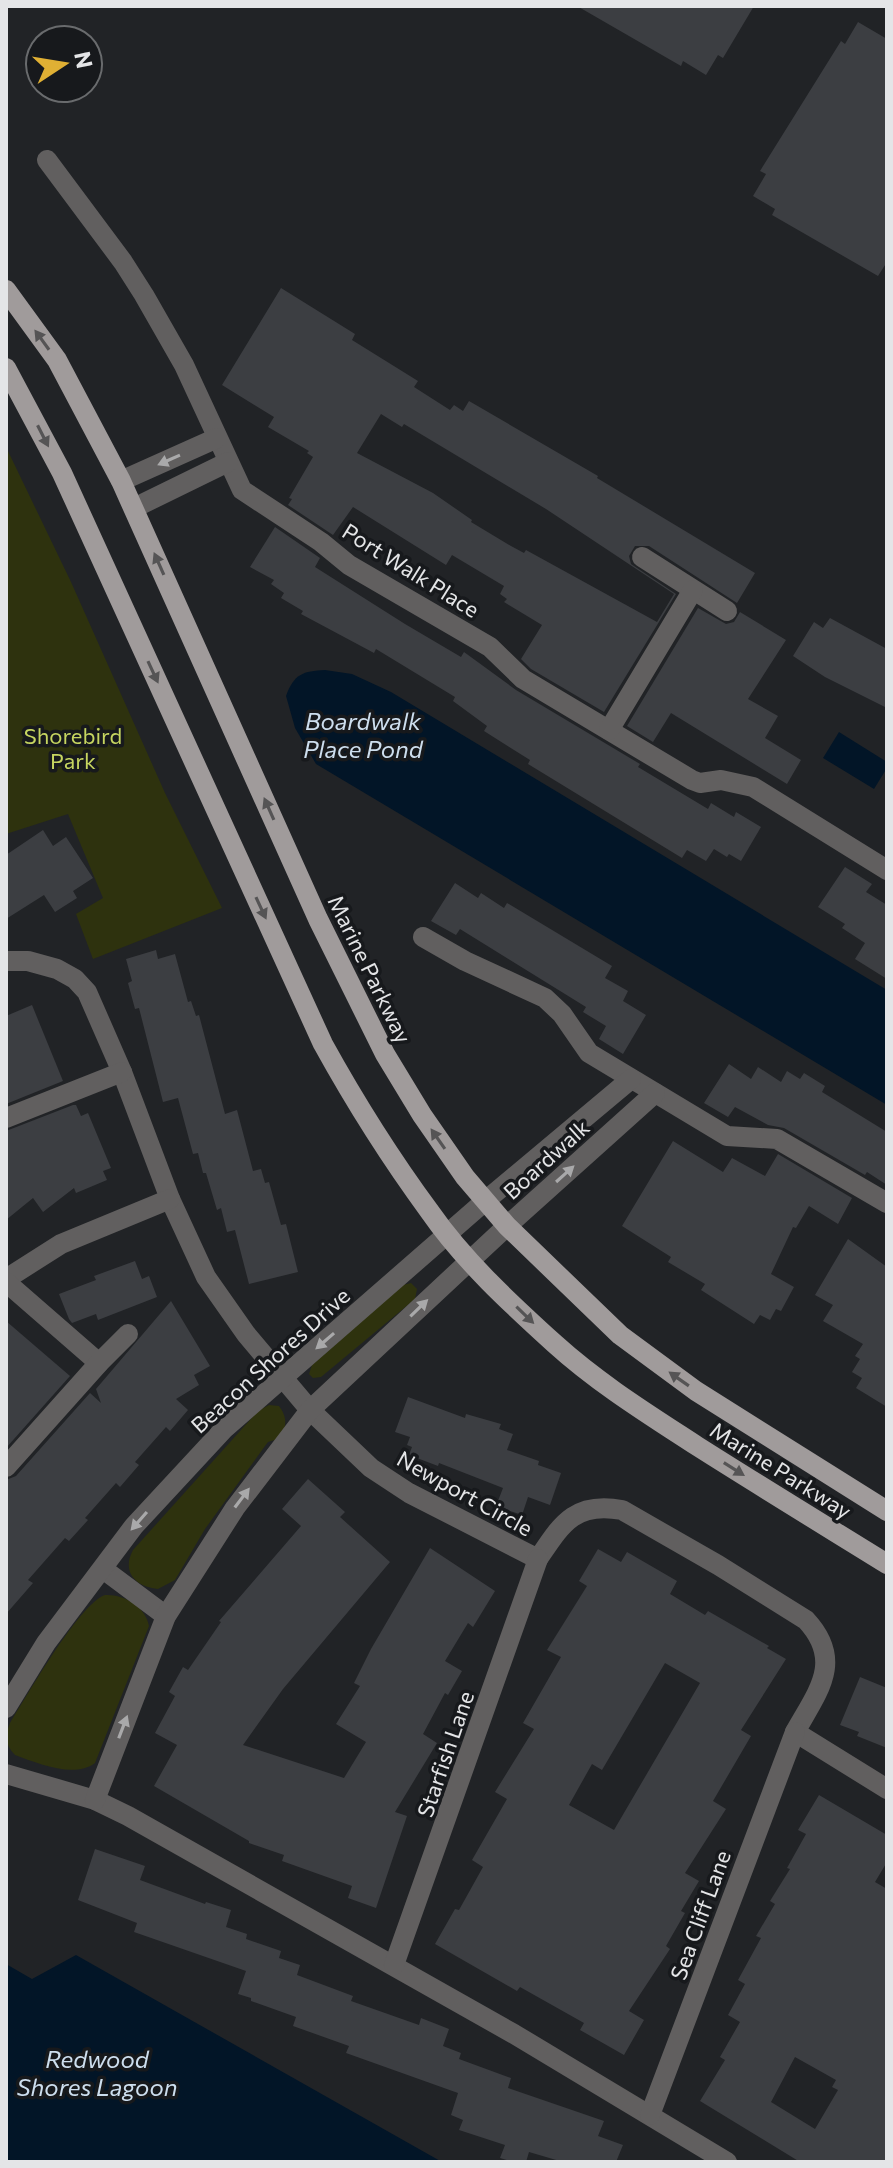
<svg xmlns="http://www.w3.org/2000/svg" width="893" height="2168" font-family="Commissioner,sans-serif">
	<rect width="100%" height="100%" fill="#212326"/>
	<g fill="#2e320e">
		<path d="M6,447L71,582L165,793L222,908L93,959L76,914L103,898L68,814L6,834Z"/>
		<path d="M411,1283L417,1289L415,1299L321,1377L313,1378L309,1374L312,1365L403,1285Z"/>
		<path d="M269,1405L279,1406C288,1418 286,1426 281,1438L268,1442L265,1446L205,1529L175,1580L158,1589C136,1587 121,1572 133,1550L258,1411Z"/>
		<path d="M105,1595C124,1594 146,1607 149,1626L95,1763C74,1779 37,1763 15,1755C5,1745 5,1735 10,1723C27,1696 79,1604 105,1595Z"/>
	</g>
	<g fill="#021527">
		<path d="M325,670L352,674L391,692L887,990V1105L316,764L295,728L286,696C294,674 303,671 325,670Z"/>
		<path d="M839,732L887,762V768L874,789L823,758Z"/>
		<path d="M76,1955L442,2162H6V1964L32,1979Z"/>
	</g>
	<g fill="#3c3e42" fill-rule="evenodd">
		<path d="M577,6H754L723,58L718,55L706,75L683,61L681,66Z"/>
		<path d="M858,22L887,39V262L878,276L772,215L775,209L753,196L766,174L760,171L841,41L845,44Z"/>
		<path d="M281,288L355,334L352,340L418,381L414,387L450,410L454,405L463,411L469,401L598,476L597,478L755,573L737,603L649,546H635L629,556L631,564L676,594L604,712L531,669L521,659L542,625L504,602L507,599L500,594L504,586L452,555L446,565L353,507L333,535L288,505L292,499L289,498L313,457L307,453L309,451L268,427L274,417L222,385ZM381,414L402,427L404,424L546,509L674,594L657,622L526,550L524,553L511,546L471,522L472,520L433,493L357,453Z"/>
		<path d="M275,527L320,558L315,567L405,624L461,657L464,652L516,690L640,764L638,767L708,809L711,803L734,817L736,812L761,827L741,861L729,854L727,857L714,849L706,861L687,850L682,858L528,764L530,760L484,731L487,726L453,701L455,697L376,649L374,653L301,614L303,611L281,598L284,593L271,584L274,580L250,567Z"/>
		<path d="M698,608L726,624L734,622L740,612L786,640L748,699L778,716L765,738L801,760L787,784L671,713L653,742L627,726Z"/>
		<path d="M830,618L887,649V708L825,677L793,656L814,622L823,628Z"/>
		<path d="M43,830L53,846L66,837L93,878L73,891L77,898L55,912L44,895L6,919V855Z"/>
		<path d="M845,867L872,884L866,892L887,905V979L855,959L865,943L842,928L845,924L818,907Z"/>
		<path d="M455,883L478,898L481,893L504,908L507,903L612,966L605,978L628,991L623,1001L646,1015L623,1054L599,1039L606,1026L583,1012L586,1007L460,929L456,935L431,921Z"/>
		<path d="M156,950L158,959L175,954L188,1002L191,1001L196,1016L199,1015L225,1114L237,1110L253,1171L261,1169L265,1183L269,1182L281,1225L286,1224L298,1272L249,1284L235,1230L227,1232L221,1208L217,1210L206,1173H203L198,1153L193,1154L178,1098L163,1102L139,1008L135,1009L128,983L132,981L126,959Z"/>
		<path d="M32,1005L63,1081L6,1104V1016Z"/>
		<path d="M729,1064L751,1079L758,1067L781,1082L787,1071L800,1079L804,1073L825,1086L822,1092L887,1132V1185L867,1172L865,1175L784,1128L768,1125L735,1107L728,1117L704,1103Z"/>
		<path d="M73,1105H76L81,1116L88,1113L111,1168L103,1171L107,1180L76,1193L74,1188L43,1212L33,1198L6,1220V1131Z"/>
		<path d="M673,1141L723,1172L732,1158L765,1176L778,1154L852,1198L838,1224L809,1206L796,1228L793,1227L771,1274L794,1287L781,1311L776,1309L770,1320L760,1315L754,1324L701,1290L705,1284L668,1262L671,1257L622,1226Z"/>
		<path d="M848,1239L887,1267V1407L856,1388L862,1378L852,1372L860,1359L855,1356L863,1344L823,1321L833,1305L815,1295Z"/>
		<path d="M135,1261L142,1279L149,1276L157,1297L98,1320L96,1314L72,1323L69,1319L59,1294L96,1280L94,1276Z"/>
		<path d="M171,1301L210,1366L194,1375L199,1385L176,1399L188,1410L170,1431L166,1427L135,1462L139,1465L120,1487L116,1483L85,1518L88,1520L69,1541L65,1538L28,1580L33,1583L6,1614V1480L16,1476L90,1393L101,1403L96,1389Z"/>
		<path d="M6,1321L70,1376L6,1448Z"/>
		<path d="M408,1397L465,1418L466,1414L501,1424L499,1429L513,1434L507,1450L539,1461L538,1465L561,1473L550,1505L528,1497L522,1515L496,1506L503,1488L439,1463L438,1466L409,1455L412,1447L407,1445L410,1437L395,1432Z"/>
		<path d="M308,1479L345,1512L340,1517L390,1562L283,1689L243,1745L344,1778L366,1742L336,1724L360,1686L354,1683L371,1649L430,1548L495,1591L473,1627L468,1623L445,1661L462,1671L448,1695L445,1693L423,1734L437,1743L395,1812L407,1816L376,1908L348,1898L352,1886L282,1861L284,1855L249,1843V1841L154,1786L177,1745L155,1733L175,1696L169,1692L183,1667L188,1670L221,1622L219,1621L301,1526L282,1509Z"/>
		<path d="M598,1549L621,1562L627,1552L677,1581L670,1594L705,1615L708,1611L769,1646L767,1648L786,1659L741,1730L751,1736L713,1801L726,1809L685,1873L699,1881L681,1911L685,1913L666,1946L670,1949L629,2011L644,2020L624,2055L580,2030L584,2023L520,1987L517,1991L435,1944L455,1909L459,1910L483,1867L472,1860L507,1799L495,1792L534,1729L523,1723L561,1657L547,1650L587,1586L579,1581ZM665,1663L700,1683L614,1830L569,1805L592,1764L602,1770Z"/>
		<path d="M860,1677L887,1688V1748L857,1736L859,1732L840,1725Z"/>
		<path d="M819,1795L887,1835V1862L875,1882L887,1889V2162H800L700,2101L725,2060L720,2057L740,2022L728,2015L745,1984L738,1980L761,1938L756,1936L775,1904L770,1901L790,1869L787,1868L806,1834L798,1830ZM795,2057L836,2080L832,2087L838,2090L815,2129L771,2102Z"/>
		<path d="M95,1849L145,1866L140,1880L205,1904L206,1902L231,1910L226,1927L247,1934L246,1939L281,1951L279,1958L300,1965L297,1975L353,1996L351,2001L419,2025L421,2018L449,2029L443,2046L461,2053L459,2059L511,2078L508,2088L604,2121L598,2136L623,2145L616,2162H563L529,2152L526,2162H513L500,2158L505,2145L459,2130L463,2120L451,2115L458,2093L346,2053L349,2046L293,2026L296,2017L251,2001V1998L238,1994L246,1971L134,1932L137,1923L78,1900Z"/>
	</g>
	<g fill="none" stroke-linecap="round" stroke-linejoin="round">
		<g stroke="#615f5f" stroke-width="20">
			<path d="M47,160L123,262L144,295L184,365L242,490L321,542L349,565L490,647L523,679L692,780L700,783L721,780L753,787L887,870"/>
			<path d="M121,481L217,438"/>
			<path d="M134,508L228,462"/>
			<path d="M642,557L727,611"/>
			<path d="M609,730L693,590"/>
			<path d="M423,937L465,961L545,998L562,1014L589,1053L727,1136L777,1139L887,1203"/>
			<path d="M6,961H28L57,969L75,979L87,992L122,1072L170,1199L206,1277L246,1334L310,1410L371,1468L409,1493L538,1559C561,1525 574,1501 622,1510L718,1565L806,1620C844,1661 818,1691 795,1732L887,1789"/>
			<path d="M6,1118L122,1072"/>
			<path d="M6,1279L61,1244L170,1199"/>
			<path d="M6,1282L99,1363"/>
			<path d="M6,1467L99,1363L128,1334"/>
			<path d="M103,1569L166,1616"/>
			<path d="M6,1708L46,1643L134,1526L224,1429L484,1202L631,1079"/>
			<path d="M6,1774L95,1800L128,1816L514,2034L727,2162"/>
			<path d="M95,1800L166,1616L235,1508L310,1410L507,1226L655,1093"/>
			<path d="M394,1965L538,1559"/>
			<path d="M650,2115L795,1732"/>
		</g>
		<g stroke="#a09b9b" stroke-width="20">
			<path d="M6,290L57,360L121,481L318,919L385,1054L422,1115L465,1177L507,1226L620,1335L696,1391L887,1511"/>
			<path d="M6,368L62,473L323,1044C355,1102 391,1159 430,1212C464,1261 511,1304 555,1344C598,1383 648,1414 697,1446C760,1486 824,1525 887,1564"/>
		</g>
	</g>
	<defs><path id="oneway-solid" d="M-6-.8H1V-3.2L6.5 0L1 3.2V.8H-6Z" transform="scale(2)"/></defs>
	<g fill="#555455">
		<use href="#oneway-solid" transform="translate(42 340) rotate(-126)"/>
		<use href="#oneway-solid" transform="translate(43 436) rotate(63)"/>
		<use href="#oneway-solid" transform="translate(159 564) rotate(-114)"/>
		<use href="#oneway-solid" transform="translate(153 672) rotate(65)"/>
		<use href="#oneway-solid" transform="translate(269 809) rotate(-114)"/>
		<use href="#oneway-solid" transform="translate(261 908) rotate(65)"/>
		<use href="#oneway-solid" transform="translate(438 1139) rotate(-125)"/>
		<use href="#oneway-solid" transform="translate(525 1315) rotate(44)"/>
		<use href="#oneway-solid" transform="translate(679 1379) rotate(-145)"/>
		<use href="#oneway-solid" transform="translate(734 1469) rotate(32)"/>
	</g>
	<g fill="#a9a9aa">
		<use href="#oneway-solid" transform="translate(169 460) rotate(156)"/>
		<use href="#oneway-solid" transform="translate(565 1174) rotate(-42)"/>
		<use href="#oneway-solid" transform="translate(419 1308) rotate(-44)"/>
		<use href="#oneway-solid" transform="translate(325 1341) rotate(139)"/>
		<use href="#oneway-solid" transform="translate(242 1498) rotate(-53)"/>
		<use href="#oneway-solid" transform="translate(139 1521) rotate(131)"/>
		<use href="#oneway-solid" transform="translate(123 1727) rotate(-69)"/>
	</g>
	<g text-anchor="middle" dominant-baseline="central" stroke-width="7" stroke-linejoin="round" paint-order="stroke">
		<g font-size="22" fill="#e4e5e7" stroke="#17191c">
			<text transform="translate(411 570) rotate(32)">Port Walk Place</text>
			<text transform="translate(370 969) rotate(64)">Marine Parkway</text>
			<text transform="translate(546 1159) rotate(-42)">Boardwalk</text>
			<text transform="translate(270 1360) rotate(-42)">Beacon Shores Drive</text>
			<text transform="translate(781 1470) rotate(32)">Marine Parkway</text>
			<text transform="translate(465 1493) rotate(29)">Newport Circle</text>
			<text transform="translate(445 1754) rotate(-71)">Starfish Lane</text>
			<text transform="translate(700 1915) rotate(-70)">Sea Cliff Lane</text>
		</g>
		<g font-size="22" fill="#c6d560" stroke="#17191c">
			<text x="73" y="735">Shorebird<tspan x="73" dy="25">Park</tspan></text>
		</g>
		<g font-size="24" font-style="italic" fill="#cddeee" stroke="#17191c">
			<text x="363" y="720">Boardwalk<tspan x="363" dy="28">Place Pond</tspan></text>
			<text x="97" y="2058">Redwood<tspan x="97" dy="28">Shores Lagoon</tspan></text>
		</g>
	</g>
	<rect width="893" height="2168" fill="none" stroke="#e4e5e7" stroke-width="16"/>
	<g transform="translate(64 64) rotate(78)"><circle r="38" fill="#17191c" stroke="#696b6d" stroke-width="2"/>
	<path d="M0-6L14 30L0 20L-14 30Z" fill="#e0b034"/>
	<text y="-12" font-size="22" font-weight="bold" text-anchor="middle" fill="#e4e5e7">N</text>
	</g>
</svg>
